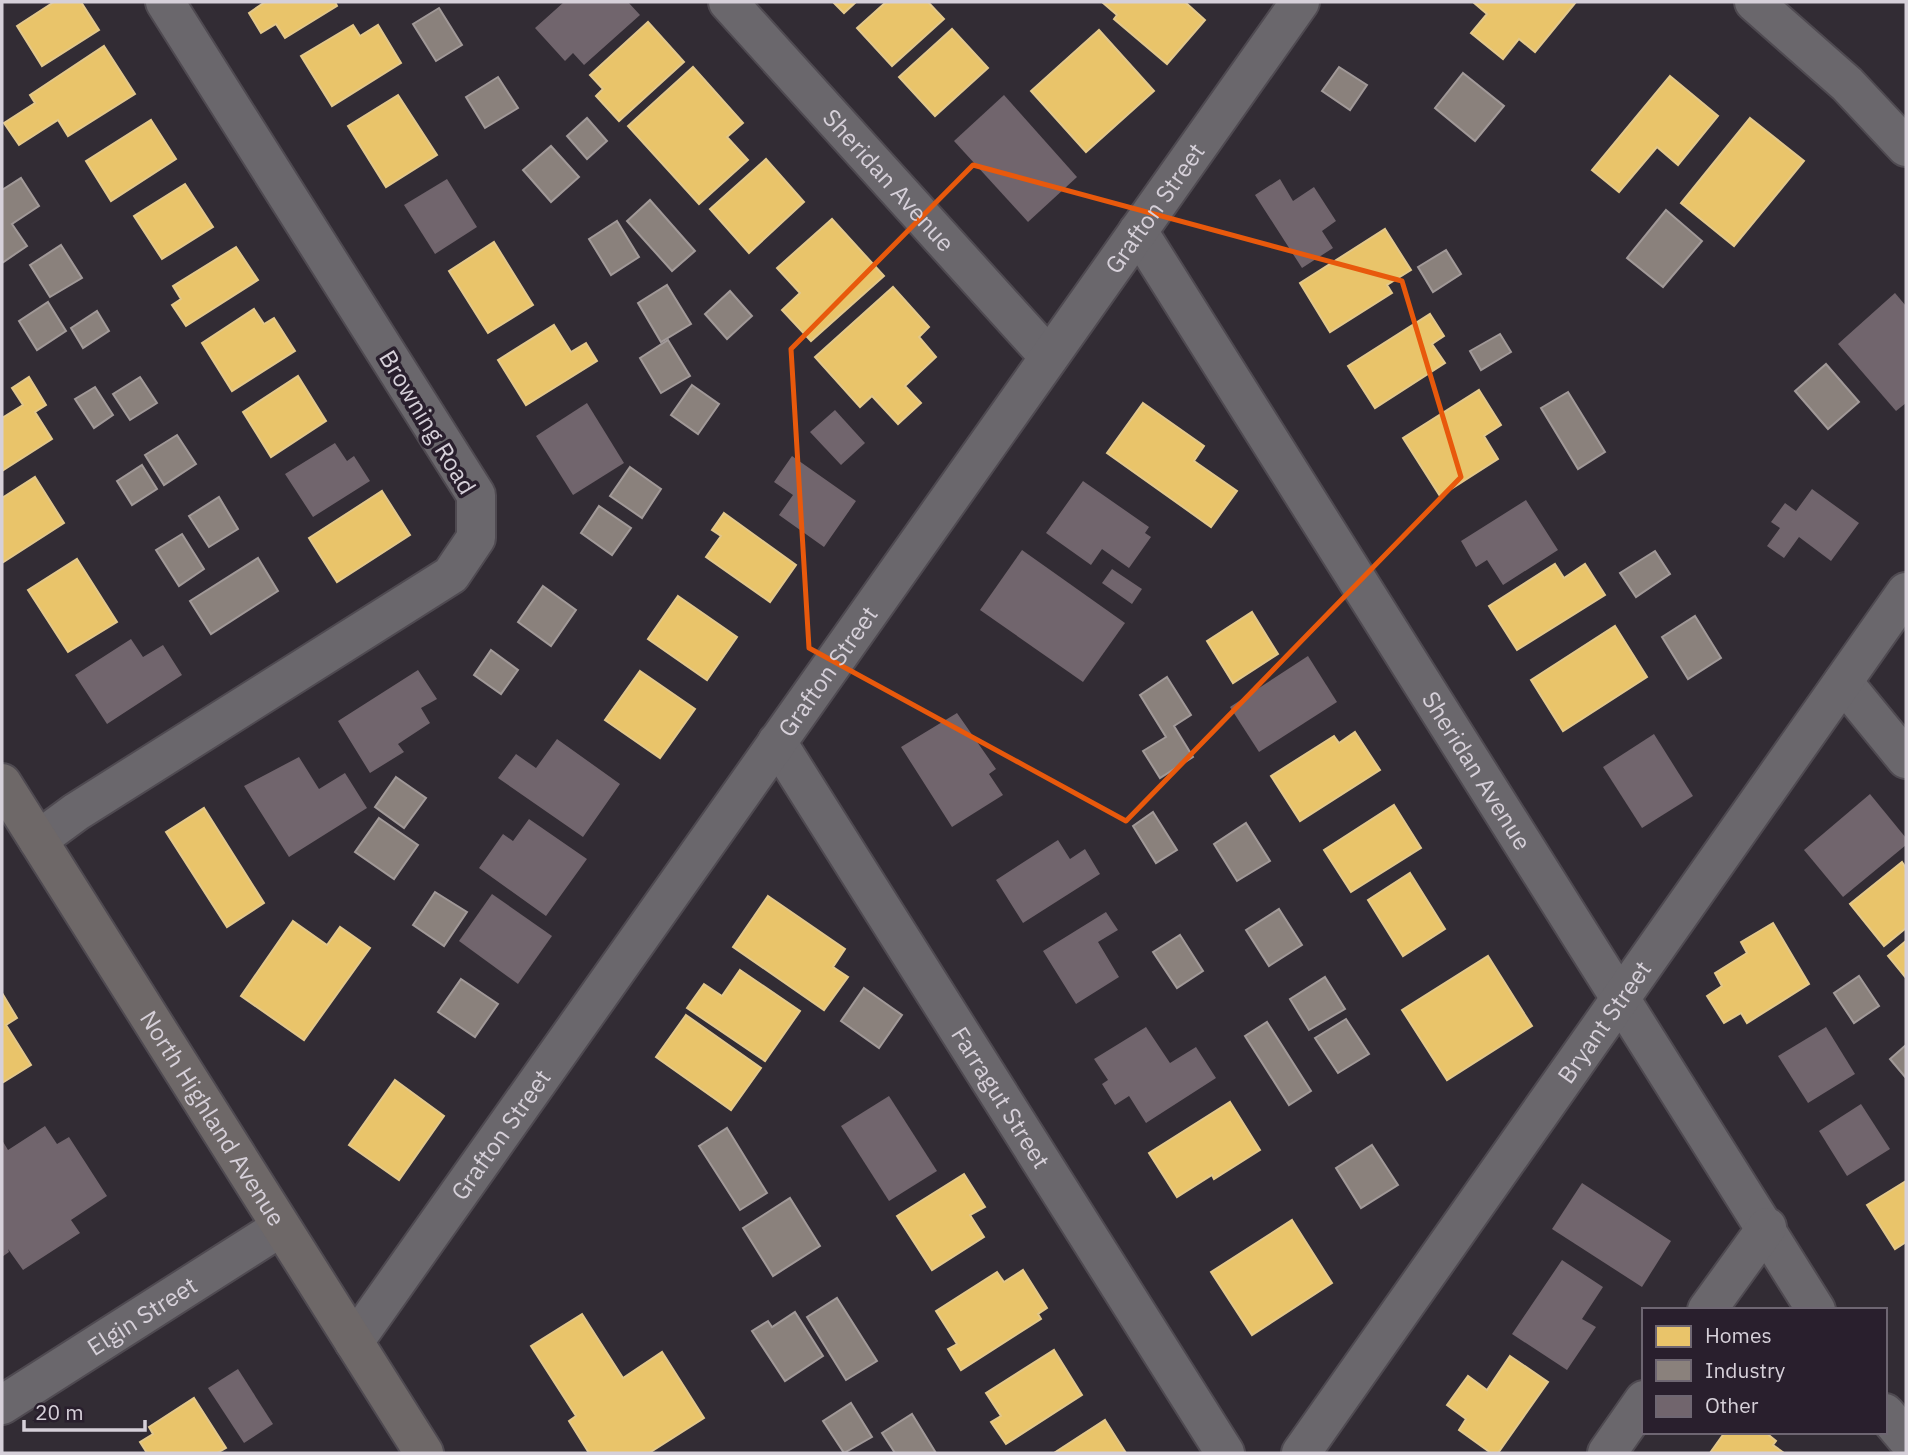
<svg xmlns="http://www.w3.org/2000/svg" width="1908" height="1455" font-family="'IBM Plex Sans',sans-serif">
	<rect width="100%" height="100%" fill="#322c34"/>
	<g fill="#e9c46a" stroke="#e3c88b" stroke-width="2">
		<path d="M54,2H81L99,30L42,66L17,26Z"/>
		<path d="M335,2L337,6L285,38L276,24L261,33L249,13L265,2Z"/>
		<path d="M833,2H856L844,13Z"/>
		<path d="M886,2H928L944,19L892,66L857,28Z"/>
		<path d="M1102,2H1185L1205,20L1167,64L1114,19L1117,15Z"/>
		<path d="M1473,2H1576L1535,52L1519,39L1503,59L1471,33L1487,14Z"/>
		<path d="M648,22L684,62L619,121L596,96L603,89L590,75Z"/>
		<path d="M353,25L360,36L378,25L401,63L332,106L301,56Z"/>
		<path d="M952,29L988,68L935,116L899,77Z"/>
		<path d="M1099,30L1154,91L1086,152L1031,91Z"/>
		<path d="M104,46L135,94L68,136L58,120L19,145L4,123L35,103L30,95Z"/>
		<path d="M693,67L743,123L727,137L748,160L699,204L628,126Z"/>
		<path d="M1670,76L1718,116L1678,165L1657,147L1619,192L1592,170Z"/>
		<path d="M398,95L437,155L386,187L348,126Z"/>
		<path d="M1750,118L1804,161L1734,246L1681,203Z"/>
		<path d="M151,120L176,159L111,201L86,161Z"/>
		<path d="M766,159L804,202L749,253L710,209Z"/>
		<path d="M185,184L213,227L162,259L134,216Z"/>
		<path d="M832,219L884,276L811,341L782,310L800,293L777,268Z"/>
		<path d="M1385,229L1411,270L1387,285L1392,293L1330,332L1300,283Z"/>
		<path d="M494,242L533,305L488,333L449,271Z"/>
		<path d="M236,247L258,280L186,326L172,305L181,299L173,286Z"/>
		<path d="M893,287L929,327L919,337L936,357L905,386L921,403L898,424L872,396L860,407L815,357Z"/>
		<path d="M254,309L264,324L274,318L295,351L232,391L202,343Z"/>
		<path d="M1430,314L1444,336L1432,344L1445,363L1375,408L1348,366Z"/>
		<path d="M554,325L571,352L586,343L597,361L526,405L498,360Z"/>
		<path d="M298,376L326,421L271,457L243,412Z"/>
		<path d="M29,377L46,405L35,412L52,439L2,471V418L23,405L12,388Z"/>
		<path d="M1479,390L1501,425L1484,436L1498,459L1440,496L1403,438Z"/>
		<path d="M1143,403L1204,446L1194,461L1237,491L1211,527L1107,453Z"/>
		<path d="M35,477L64,523L2,563V498Z"/>
		<path d="M382,491L410,535L337,582L309,538Z"/>
		<path d="M724,513L796,565L770,602L706,557L721,536L712,530Z"/>
		<path d="M77,559L117,622L68,652L28,590Z"/>
		<path d="M1555,564L1564,578L1585,564L1605,595L1517,650L1489,606Z"/>
		<path d="M678,596L737,637L707,680L648,639Z"/>
		<path d="M1252,612L1278,654L1233,683L1207,641Z"/>
		<path d="M1615,626L1647,677L1563,731L1531,680Z"/>
		<path d="M640,671L695,709L660,758L605,720Z"/>
		<path d="M1355,732L1380,770L1300,821L1271,776L1334,736L1339,743Z"/>
		<path d="M1394,805L1421,848L1351,892L1324,850Z"/>
		<path d="M204,808L264,903L227,927L166,832Z"/>
		<path d="M1902,862L1906,868V928L1884,946L1850,904Z"/>
		<path d="M1410,873L1445,929L1403,956L1368,900Z"/>
		<path d="M768,896L845,949L833,967L848,977L824,1010L733,947Z"/>
		<path d="M293,921L327,945L340,927L370,948L304,1040L241,996Z"/>
		<path d="M1773,923L1809,984L1747,1023L1741,1013L1724,1023L1707,996L1722,986L1715,973L1747,953L1741,942Z"/>
		<path d="M1906,941V978L1888,956Z"/>
		<path d="M1488,956L1532,1026L1447,1080L1402,1010Z"/>
		<path d="M740,970L800,1011L765,1061L687,1008L704,984L722,996Z"/>
		<path d="M2,993L17,1018L6,1025L31,1065L2,1083Z"/>
		<path d="M686,1015L761,1068L731,1110L656,1057Z"/>
		<path d="M395,1080L444,1116L399,1180L349,1145Z"/>
		<path d="M1230,1102L1260,1150L1214,1179L1212,1175L1177,1197L1149,1153Z"/>
		<path d="M964,1174L985,1207L970,1215L984,1237L932,1270L897,1216Z"/>
		<path d="M1906,1181V1242L1895,1249L1867,1205Z"/>
		<path d="M1292,1220L1332,1283L1252,1335L1211,1272Z"/>
		<path d="M1023,1270L1047,1308L1038,1314L1041,1319L961,1370L948,1349L957,1344L936,1311L997,1272L1004,1282Z"/>
		<path d="M582,1314L623,1378L662,1352L704,1418L649,1453H589L569,1421L576,1416L531,1346Z"/>
		<path d="M1054,1350L1082,1395L1006,1444L991,1422L1001,1416L986,1393Z"/>
		<path d="M1510,1356L1548,1382L1498,1453H1491L1459,1430L1466,1419L1447,1405L1468,1376L1487,1390Z"/>
		<path d="M194,1398L226,1448L217,1453H147L140,1442L153,1434L149,1427Z"/>
		<path d="M1105,1420L1126,1453H1054Z"/>
		<path d="M1725,1432H1765L1776,1441L1773,1445L1784,1453H1710Z"/>
	</g>
	<g fill="#8a817c" stroke="#a19998" stroke-width="2">
		<path d="M439,8L462,45L436,61L413,24Z"/>
		<path d="M1339,67L1367,85L1350,110L1322,91Z"/>
		<path d="M1463,73L1504,106L1475,141L1435,108Z"/>
		<path d="M498,77L518,108L485,128L466,97Z"/>
		<path d="M587,118L607,141L587,159L567,136Z"/>
		<path d="M551,146L579,177L551,202L523,170Z"/>
		<path d="M21,178L39,206L12,224L27,246L2,263V190Z"/>
		<path d="M650,200L695,251L672,271L627,221Z"/>
		<path d="M1666,210L1702,241L1663,287L1627,258Z"/>
		<path d="M617,221L639,257L611,275L589,239Z"/>
		<path d="M61,245L82,278L50,297L30,265Z"/>
		<path d="M1446,250L1461,274L1433,292L1418,267Z"/>
		<path d="M667,285L691,324L661,342L638,303Z"/>
		<path d="M730,291L752,316L727,339L705,314Z"/>
		<path d="M48,302L66,331L37,350L19,321Z"/>
		<path d="M97,311L109,331L83,348L71,328Z"/>
		<path d="M1500,334L1511,352L1481,370L1470,351Z"/>
		<path d="M668,340L690,376L661,393L640,358Z"/>
		<path d="M1826,364L1859,402L1828,429L1795,391Z"/>
		<path d="M140,377L157,403L130,420L113,394Z"/>
		<path d="M692,385L719,404L698,434L671,415Z"/>
		<path d="M95,387L113,415L94,428L75,399Z"/>
		<path d="M1568,392L1605,452L1578,469L1541,408Z"/>
		<path d="M177,435L196,464L164,485L145,455Z"/>
		<path d="M142,465L157,489L132,505L117,481Z"/>
		<path d="M630,467L661,489L642,518L610,496Z"/>
		<path d="M219,497L238,529L209,547L189,516Z"/>
		<path d="M599,506L631,528L612,555L581,533Z"/>
		<path d="M182,534L204,569L179,586L156,550Z"/>
		<path d="M1655,551L1670,574L1636,597L1620,573Z"/>
		<path d="M258,558L278,591L211,634L190,601Z"/>
		<path d="M543,586L576,610L551,646L518,622Z"/>
		<path d="M1695,616L1721,658L1688,679L1662,637Z"/>
		<path d="M491,650L518,670L501,694L474,675Z"/>
		<path d="M1167,677L1191,715L1174,726L1193,757L1160,778L1143,751L1166,737L1140,695Z"/>
		<path d="M396,777L426,798L404,828L375,807Z"/>
		<path d="M1153,812L1177,850L1156,863L1133,826Z"/>
		<path d="M379,818L418,845L394,879L355,852Z"/>
		<path d="M1246,823L1270,861L1237,881L1214,844Z"/>
		<path d="M435,892L467,912L444,946L413,925Z"/>
		<path d="M1279,909L1302,945L1269,966L1246,930Z"/>
		<path d="M1180,935L1203,971L1177,988L1153,952Z"/>
		<path d="M1859,976L1879,1006L1854,1023L1834,993Z"/>
		<path d="M1325,977L1345,1009L1309,1030L1290,999Z"/>
		<path d="M461,979L498,1004L475,1037L438,1012Z"/>
		<path d="M864,988L902,1015L879,1048L841,1021Z"/>
		<path d="M1346,1019L1369,1054L1338,1073L1315,1038Z"/>
		<path d="M1267,1022L1311,1091L1289,1105L1245,1036Z"/>
		<path d="M1906,1045V1078L1890,1059Z"/>
		<path d="M727,1128L767,1193L740,1210L699,1146Z"/>
		<path d="M1372,1145L1398,1185L1361,1208L1336,1168Z"/>
		<path d="M790,1198L820,1246L773,1276L743,1228Z"/>
		<path d="M837,1298L877,1361L846,1380L807,1317Z"/>
		<path d="M795,1312L823,1356L785,1381L752,1331L768,1321L772,1327Z"/>
		<path d="M851,1403L872,1437L844,1453L823,1421Z"/>
		<path d="M912,1414L936,1453H895L882,1433Z"/>
	</g>
	<g fill="#71656d">
		<path d="M564,2H628L640,15L584,65L573,53L565,61L535,28Z"/>
		<path d="M1004,95L1077,177L1028,222L954,141Z"/>
		<path d="M447,179L477,227L435,254L404,205Z"/>
		<path d="M1280,179L1293,201L1314,187L1336,221L1322,231L1333,248L1302,268L1255,195Z"/>
		<path d="M1895,293L1906,306V403L1896,411L1838,344Z"/>
		<path d="M587,403L624,463L573,495L536,436Z"/>
		<path d="M835,410L865,443L841,465L810,432Z"/>
		<path d="M335,443L347,461L354,456L370,481L313,517L285,474Z"/>
		<path d="M792,456L856,501L824,547L779,515L793,495L774,482Z"/>
		<path d="M1083,481L1149,527L1145,533L1151,537L1129,568L1102,549L1091,565L1046,533Z"/>
		<path d="M1812,489L1859,523L1831,561L1799,537L1784,558L1767,546L1780,528L1771,522L1785,503L1796,511Z"/>
		<path d="M1526,500L1558,550L1503,585L1487,560L1476,567L1461,541Z"/>
		<path d="M1022,550L1125,623L1083,682L980,610Z"/>
		<path d="M1112,569L1142,589L1132,604L1102,583Z"/>
		<path d="M131,639L143,657L163,645L182,675L107,724L75,675Z"/>
		<path d="M1308,656L1337,702L1259,752L1230,707Z"/>
		<path d="M418,670L437,699L421,708L430,723L398,744L404,752L370,773L338,721Z"/>
		<path d="M957,713L996,769L989,774L1003,795L952,827L901,747Z"/>
		<path d="M1654,734L1693,796L1642,828L1603,767Z"/>
		<path d="M557,739L620,784L583,837L498,778L516,754L536,768Z"/>
		<path d="M299,757L319,789L345,773L367,808L289,857L244,786Z"/>
		<path d="M1870,794L1906,838V845L1843,897L1804,850Z"/>
		<path d="M529,819L587,859L546,916L479,868L503,834L513,841Z"/>
		<path d="M1058,840L1070,859L1085,849L1100,874L1023,923L996,880Z"/>
		<path d="M492,894L552,936L518,984L459,941Z"/>
		<path d="M1106,912L1118,930L1098,942L1119,977L1076,1004L1043,951Z"/>
		<path d="M1146,1027L1170,1063L1196,1047L1216,1078L1146,1123L1129,1096L1115,1105L1102,1084L1108,1080L1094,1059Z"/>
		<path d="M1826,1027L1855,1074L1808,1103L1778,1056Z"/>
		<path d="M889,1096L937,1171L889,1201L841,1126Z"/>
		<path d="M1861,1104L1890,1149L1847,1176L1819,1131Z"/>
		<path d="M45,1126L57,1144L69,1137L107,1196L71,1220L80,1233L23,1270L8,1249L9,1252L2,1257V1140L8,1150Z"/>
		<path d="M1582,1183L1671,1241L1642,1287L1552,1229Z"/>
		<path d="M1562,1260L1603,1287L1582,1319L1596,1327L1567,1370L1512,1334Z"/>
		<path d="M238,1369L273,1424L244,1443L208,1388Z"/>
	</g>
	<g fill="none" stroke-linecap="round" stroke-linejoin="round">
		<defs>
			<g id="minor">
				<path id="s1" d="M728,2L1049,357"/>
				<path d="M1754,2L1847,84L1906,147"/>
				<path id="s2" d="M1138,231L1816,1310"/>
				<path d="M1843,682L1906,759"/>
				<path id="s3" d="M777,742L1225,1453"/>
				<path d="M38,840L76,812L451,575L476,538V495L165,2"/>
				<path d="M1707,1310L1767,1227"/>
				<path id="s4" d="M354,1342L1300,2"/>
				<path id="s5" d="M2,1405L281,1227"/>
				<path d="M1885,1413L1906,1438"/>
				<path id="s6" d="M1301,1453L1906,592"/>
				<path d="M1607,1453L1644,1400"/>
			</g>
			<g id="major">
				<path id="s7" d="M2,783L424,1453"/>
			</g>
		</defs>
		<use href="#minor" stroke="#4f4a51" stroke-width="42"/>
		<use href="#major" stroke="#4f4a51" stroke-width="42"/>
		<use href="#minor" stroke="#6a676c" stroke-width="38"/>
		<use href="#major" stroke="#6e6868" stroke-width="38"/>
	</g>
	<path fill="none" stroke="#e8590c" stroke-width="5" stroke-linejoin="round" d="M973,165L1402,281L1461,477L1126,821L809,648L791,349Z"/>
	<g text-anchor="middle" dominant-baseline="central" stroke-width="7" stroke-linejoin="round" paint-order="stroke">
		<g font-size="24" fill="#d6d0d9" stroke="#291f2d">
			<text stroke="none"><textPath href="#s1" startOffset="240">Sheridan Avenue</textPath></text>
			<text stroke="none"><textPath href="#s4" startOffset="1388">Grafton Street</textPath></text>
			<text transform="translate(428 422) rotate(59)">Browning Road</text>
			<text stroke="none"><textPath href="#s4" startOffset="821">Grafton Street</textPath></text>
			<text stroke="none"><textPath href="#s2" startOffset="637">Sheridan Avenue</textPath></text>
			<text stroke="none"><textPath href="#s6" startOffset="527">Bryant Street</textPath></text>
			<text stroke="none"><textPath href="#s3" startOffset="420">Farragut Street</textPath></text>
			<text stroke="none"><textPath href="#s7" startOffset="396">North Highland Avenue</textPath></text>
			<text stroke="none"><textPath href="#s4" startOffset="254">Grafton Street</textPath></text>
			<text stroke="none"><textPath href="#s5" startOffset="166">Elgin Street</textPath></text>
		</g>
	</g>
	<rect width="1908" height="1455" fill="none" stroke="#d6d0d9" stroke-width="7"/>
	<rect x="1642" y="1308" width="245" height="126" fill="#291f2d" stroke="#6e6672" stroke-width="2"/>
	<rect x="1656" y="1326" width="35" height="21" fill="#e9c46a" stroke="#6e6672" stroke-width="2"/>
	<text x="1705" y="1343" font-size="21" fill="#d6d0d9">Homes</text>
	<rect x="1656" y="1360" width="35" height="21" fill="#8a817c" stroke="#6e6672" stroke-width="2"/>
	<text x="1705" y="1378" font-size="21" fill="#d6d0d9">Industry</text>
	<rect x="1656" y="1396" width="35" height="21" fill="#71656d" stroke="#6e6672" stroke-width="2"/>
	<text x="1705" y="1413" font-size="21" fill="#d6d0d9">Other</text>
	<path d="M24 1420v10h121v-10" fill="none" stroke="#d6d0d9" stroke-width="3.5"/>
	<text x="35" y="1420" font-size="21" fill="#d6d0d9" stroke="#291f2d" stroke-width="5" paint-order="stroke">20 m</text>
</svg>
